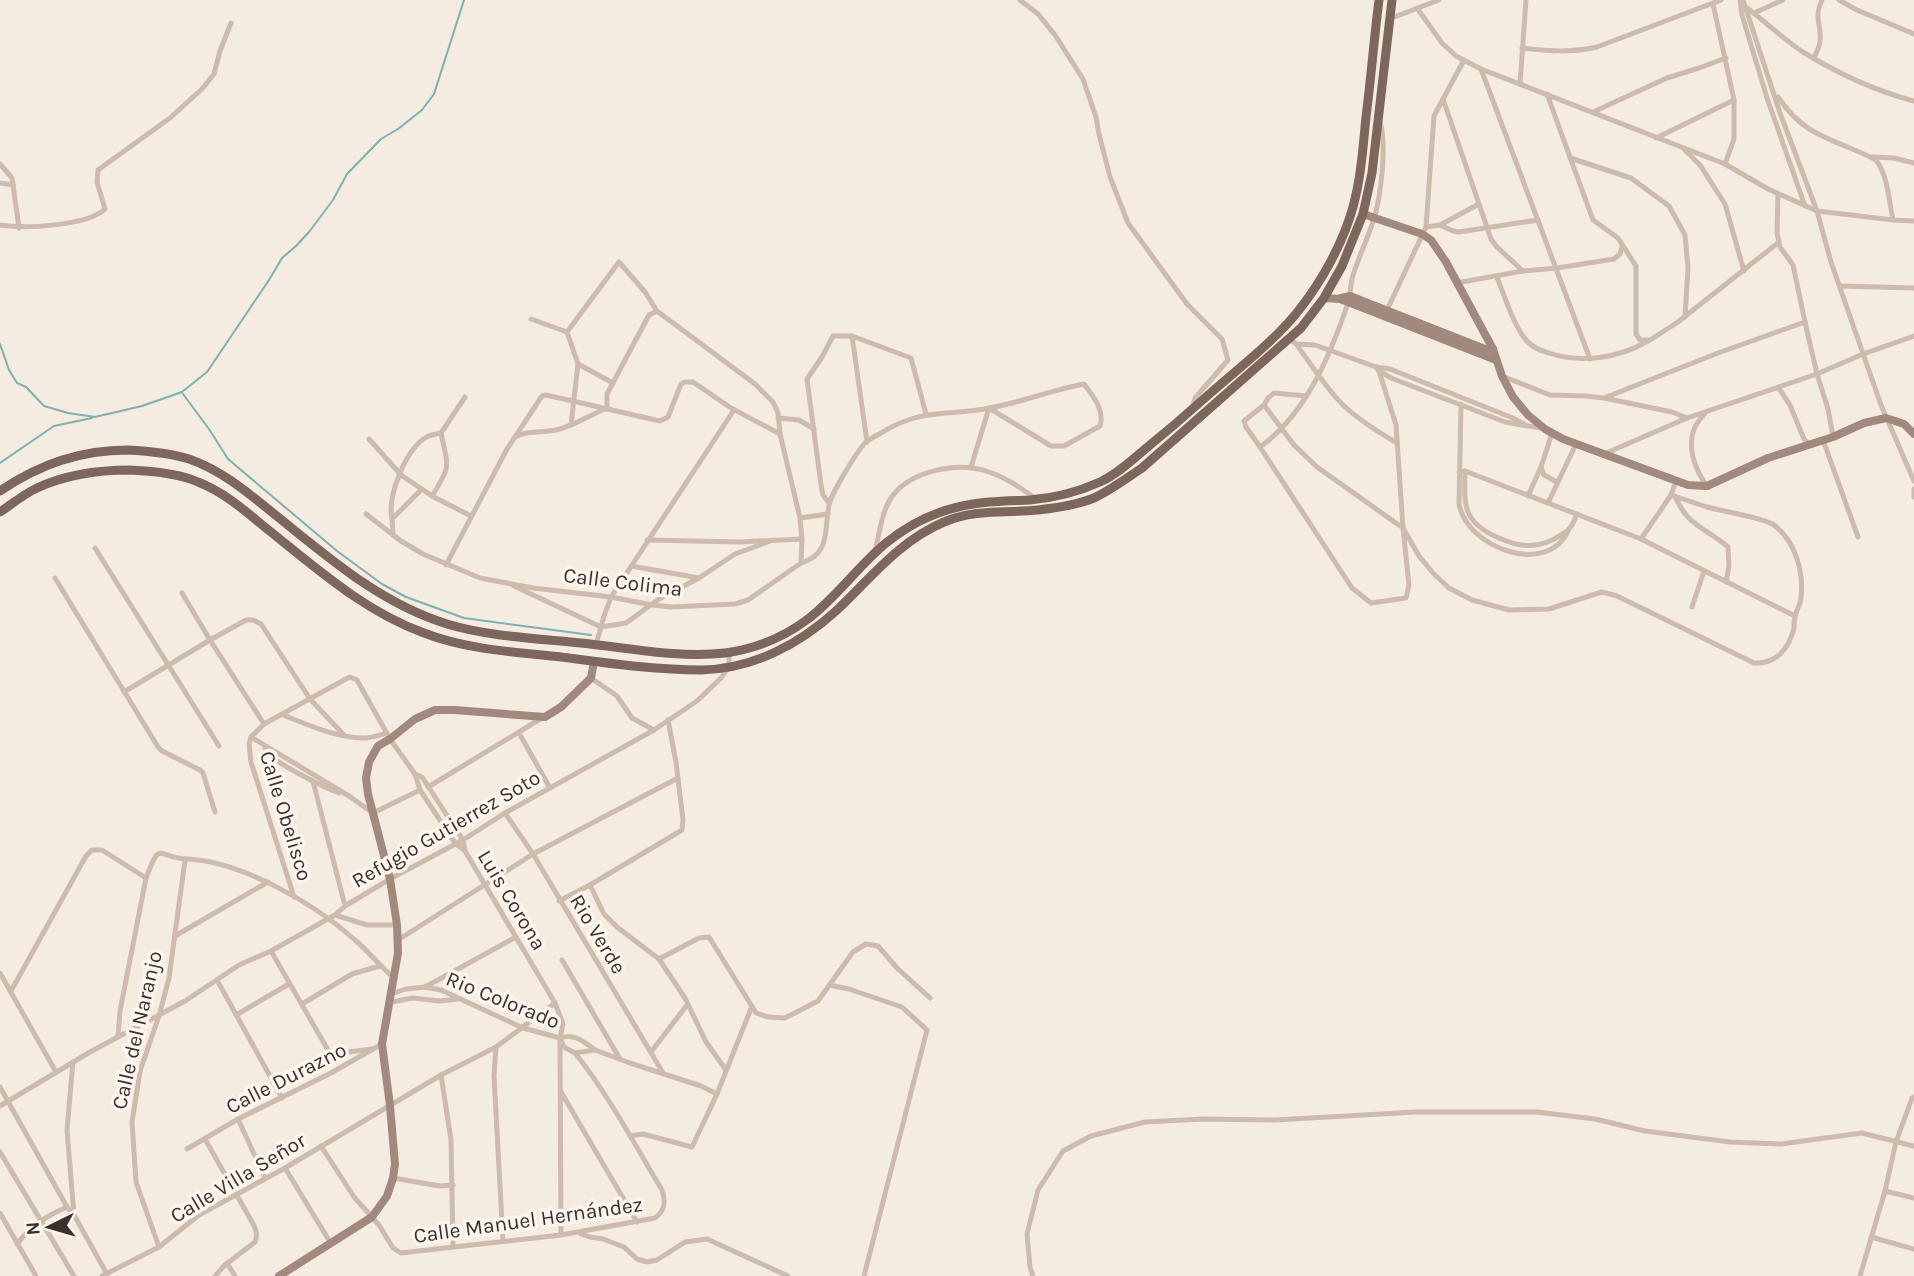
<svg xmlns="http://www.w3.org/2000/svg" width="1914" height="1276" font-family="Karla,sans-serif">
	<rect width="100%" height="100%" fill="#f4ebe1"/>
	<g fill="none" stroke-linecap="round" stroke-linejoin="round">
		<g stroke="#7fb0b2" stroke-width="2">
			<path d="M0,344L9,370L17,383L26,387L44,406L68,413L95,417L142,406L182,392L207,372L269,280L282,258L296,246L309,232L333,200L347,174L381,139L398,129L422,110L434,94L464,0"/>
			<path d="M183,394L209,429L228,459L337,551L382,584L406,597L464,618L591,635"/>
			<path d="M0,463L54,426L92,418"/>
		</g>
		<g stroke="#cdbbac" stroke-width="5">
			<path d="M1020,0L1038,14L1055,35L1083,79L1096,117L1099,134L1110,177L1128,223L1187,304L1222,339L1228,360L1195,398L1193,406"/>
			<path d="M1740,0L1742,15L1767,98L1805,206"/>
			<path d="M1743,0L1780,113L1817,211L1831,262L1881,405L1914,481"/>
			<path d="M1839,0L1857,10L1914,34"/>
			<path d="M1713,4L1734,100V139L1725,164"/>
			<path d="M1417,8L1442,43L1456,56L1481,69L1725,164L1768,189L1817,211L1893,220L1914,221"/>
			<path d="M1747,8C1766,22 1783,39 1803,52C1837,73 1876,91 1914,101"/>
			<path d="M1754,13L1783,0"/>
			<path d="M1389,19L1439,0"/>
			<path d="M1522,48C1550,51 1570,53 1597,47L1721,0"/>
			<path d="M1814,58C1816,53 1820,46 1820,41C1822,24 1813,19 1822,0"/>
			<path d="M1481,69L1590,359"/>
			<path d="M1520,84L1526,0"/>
			<path d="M1547,94L1593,220L1618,238L1636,266V334L1640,340H1650L1678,322L1779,242"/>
			<path d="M1778,97C1807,140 1835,138 1876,160C1888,176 1889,201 1893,220"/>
			<path d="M1443,99L1491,239L1497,247L1523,271"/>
			<path d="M1593,112L1667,78L1699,68L1726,58"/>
			<path d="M1656,138L1734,100"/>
			<path d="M1685,150L1700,165L1725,204L1744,271"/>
			<path d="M1872,157L1894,158L1914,163"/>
			<path d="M1570,158L1631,178L1669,206L1685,235L1688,268L1685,317"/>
			<path d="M0,164L12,178L19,228"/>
			<path d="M0,183L13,185"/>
			<path d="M1778,194L1777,233L1779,242L1780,247L1793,265L1805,322"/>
			<path d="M0,225C24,229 87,226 105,209L97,182L98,170L170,118L202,89L214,74L220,51L231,23"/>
			<path d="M1440,225L1453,231L1459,232L1538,220"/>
			<path d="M1426,227L1440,225L1479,204"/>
			<path d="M1497,277C1504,295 1514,326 1526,340C1532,347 1541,351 1549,353C1581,364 1619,358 1648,341"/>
			<path d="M1456,283L1523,271L1557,268L1614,259L1620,254L1622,246"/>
			<path d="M1841,286L1914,288"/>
			<path d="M1387,310L1426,227L1434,116L1464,60"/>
			<path d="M531,319L567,332"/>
			<path d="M852,336L867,442"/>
			<path d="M1290,339L1296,344C1311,364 1325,387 1343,405C1359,420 1378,432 1397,443"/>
			<path d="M1296,344L1315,345L1376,367L1390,369L1513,418L1524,424"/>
			<path d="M578,364L613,383"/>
			<path d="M1376,367L1379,371L1396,425L1403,528L1419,556L1434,574L1449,588L1472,600L1509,610L1549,609L1602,592L1617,596L1754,663C1776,664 1789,649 1794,628C1794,625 1794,621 1795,617C1796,610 1801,605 1801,597C1804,571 1795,541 1774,525C1765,518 1721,511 1707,507C1695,503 1683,499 1671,495"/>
			<path d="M1379,371L1391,378L1505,422L1540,428"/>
			<path d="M1502,376L1550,395L1586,396L1604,398L1672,412L1687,418"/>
			<path d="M1778,387L1790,405L1804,439L1809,444"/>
			<path d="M1604,398L1718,353L1805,322L1817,374L1828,409L1833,437"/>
			<path d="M1461,404L1459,504C1467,548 1547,577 1568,531"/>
			<path d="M1264,405L1294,445L1317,467L1403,528L1409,585L1406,598L1371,603L1352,588L1260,447C1306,414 1330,356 1348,303C1351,293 1350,283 1354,272C1360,255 1367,239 1373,222C1381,198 1387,145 1380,122"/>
			<path d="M607,408V394L649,315L657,311L755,384L773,402L778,413L780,434L800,518L802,539L801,563"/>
			<path d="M1705,413C1702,417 1697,422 1695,427C1686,446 1695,470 1707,486"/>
			<path d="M778,418L799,420L814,429"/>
			<path d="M571,425L578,364L567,332L619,262L645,292L657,311"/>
			<path d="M517,436C528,430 543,433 556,430C574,426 590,415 607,408"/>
			<path d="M369,439L401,475L432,496L471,516"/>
			<path d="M1823,440L1858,537"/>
			<path d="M1260,447L1246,427L1244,421L1264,405L1268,398L1274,393L1306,396"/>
			<path d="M1604,454L1687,418L1817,374L1863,354L1914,336"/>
			<path d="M971,467L989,408"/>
			<path d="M1541,467L1544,475L1557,482"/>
			<path d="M1465,471C1465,485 1463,502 1469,514C1475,526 1487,533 1499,538C1521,548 1540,549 1561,535C1566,531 1566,533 1569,529C1573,525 1575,518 1577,514"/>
			<path d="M1459,472L1465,471L1641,539L1795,616"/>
			<path d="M1914,489V497"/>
			<path d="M432,496C452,464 448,468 441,433L465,397"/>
			<path d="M1528,496L1541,467L1552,433"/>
			<path d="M1675,496C1688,527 1705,527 1728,547L1729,566L1726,582"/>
			<path d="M829,503L823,495L821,485L807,379L822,357L833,336H852L911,358L926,414"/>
			<path d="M1548,503L1576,444"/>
			<path d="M366,514L401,541L423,554L480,578L533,588L611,597L652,605L671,607L735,604L748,600L801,563C831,554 824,530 829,505C831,494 858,449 867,441C873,437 880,434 886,430C924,408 951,416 990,408C1022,402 1052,390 1084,384C1093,396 1105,410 1100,426L1064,446H1051L989,408"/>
			<path d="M800,518L828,514"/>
			<path d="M392,519C387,497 405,451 425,438C429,435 436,434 441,433"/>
			<path d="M393,535L392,519L422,489"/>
			<path d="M1641,539L1671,495L1676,481"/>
			<path d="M647,540L740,542L802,539"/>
			<path d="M95,548L219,746"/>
			<path d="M875,550C880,534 881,513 891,498C910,470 959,461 989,472C1007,478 1021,488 1036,499"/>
			<path d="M446,565L507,449L542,396L546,395L660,421L668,417L681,384L685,382H693L731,408L780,434"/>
			<path d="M631,566L699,578"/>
			<path d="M55,578L158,747L162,751L200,770L203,773L215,812"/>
			<path d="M514,586L601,627L626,623L659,599L699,578L735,554L773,540"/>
			<path d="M182,593L210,640L264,724"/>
			<path d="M1692,607L1704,571"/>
			<path d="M596,645L604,616L611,597L734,410"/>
			<path d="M591,678L617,696L632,718L654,730"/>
			<path d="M124,692L210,640L246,620H253L261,624L310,699L344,735"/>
			<path d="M283,715C308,725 337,738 365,738C372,738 380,735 387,733"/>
			<path d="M519,733L550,788"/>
			<path d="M251,737L349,796L373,813L420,790"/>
			<path d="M265,746C265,748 265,750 266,751C272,762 326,788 339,793"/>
			<path d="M415,774L422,777L463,840L465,851"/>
			<path d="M313,781L345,906"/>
			<path d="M428,787L542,718"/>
			<path d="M505,813L533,854L663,1073"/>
			<path d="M590,885L604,914L617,927L659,959L685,998L706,1042L726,1070"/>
			<path d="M294,897L251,762L249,744L251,737L264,724L346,679L350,677L357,680L390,739L415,774L420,790L455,843L465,851L555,1003L563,1024L560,1038L561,1235"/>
			<path d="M559,901L590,885L682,830L683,820L676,762L668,720"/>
			<path d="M335,915L367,925H397"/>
			<path d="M175,936L268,882"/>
			<path d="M398,940L533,854L678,778"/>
			<path d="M271,951L328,1050L334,1054L372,1049"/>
			<path d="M659,959L699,938L709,937L756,1013L768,1017L785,1018L818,1001L853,952L866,944L878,946L897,968L930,998"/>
			<path d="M562,960L620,1059"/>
			<path d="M0,973L56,1072"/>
			<path d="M217,980L282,1098"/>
			<path d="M829,985L849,989L902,1007L927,1030L864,1276"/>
			<path d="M425,987L516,937"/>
			<path d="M11,991L86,856L92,850H102L146,878"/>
			<path d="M391,994L406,989L425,987L441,990L523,1028L560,1038L564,1047L575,1053L595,1050L630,1063L701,1086L717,1094"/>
			<path d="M388,1003L412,998L440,1001L458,999"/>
			<path d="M302,1004L352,974L380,966"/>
			<path d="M236,1015L289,984"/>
			<path d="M118,1037L120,1011L146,878C161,838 157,858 188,859C243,862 315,904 355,940C369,952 380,966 394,978"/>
			<path d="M560,1038C574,1033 583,1041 595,1050"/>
			<path d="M496,1047L494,1076L503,1241"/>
			<path d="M651,1052L687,1005"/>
			<path d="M73,1062L67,1130L74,1215"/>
			<path d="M441,1075L451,1140L453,1247"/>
			<path d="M0,1087L67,1207L74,1215L107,1274"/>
			<path d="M561,1092L637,1222"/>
			<path d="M0,1106L90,1052L185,1001L239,965L271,951L335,915L345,906L390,879L463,840L505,813L654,730L697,701L721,678L728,668L730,652"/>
			<path d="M238,1119L265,1178"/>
			<path d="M630,1136L643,1134L692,1147L717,1094L752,1006"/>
			<path d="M205,1139L252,1222C256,1229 258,1234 255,1242L225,1265L215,1276"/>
			<path d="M321,1146L354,1197L379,1225L393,1248L401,1253L561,1235L655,1218C665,1211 666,1202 662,1190C635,1145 608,1094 575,1053"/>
			<path d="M187,1149L238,1119L331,1073L382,1044"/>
			<path d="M0,1152L74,1276"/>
			<path d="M285,1168L330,1242"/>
			<path d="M393,1178L440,1186L453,1185"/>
			<path d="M1885,1191L1914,1198"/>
			<path d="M0,1213L36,1276"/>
			<path d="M581,1234L590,1237L603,1239L624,1247L637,1259L647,1262L657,1260L685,1242L707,1239L788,1276"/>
			<path d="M1871,1237L1914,1249"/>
			<path d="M17,1244C31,1226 46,1216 67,1207"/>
			<path d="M159,1247L136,1182L132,1122L140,1071L159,1016L169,978L185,860"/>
			<path d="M227,1263L235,1276"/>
			<path d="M102,1276L159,1247L199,1215L285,1168L441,1075L496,1047L555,1003"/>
			<path d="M1033,1276L1030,1267L1027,1234L1038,1190L1063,1151L1091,1136L1145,1122L1203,1119L1275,1120L1416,1112H1537L1595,1119L1645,1131L1730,1142L1781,1144L1862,1133L1914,1146"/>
			<path d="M1860,1276L1885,1191L1896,1142L1912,1098L1914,1097"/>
		</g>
		<g stroke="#a18a7d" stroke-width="8">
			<path d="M1363,214L1422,234L1431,240L1446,262L1493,349L1502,376L1513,397L1528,415L1545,429L1563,439L1688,485L1707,486L1768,458L1833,437L1864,423L1886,418L1904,424L1914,434"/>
			<path d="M1324,298L1340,299L1348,302L1496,360"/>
			<path d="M1341,298L1350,296L1485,349H1493"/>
			<path d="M279,1276L372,1217L387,1196L393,1178L395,1164L390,1106L382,1044L398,953L397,925L390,879L368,794L366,778L369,762L378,746L390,739L415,719L435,710H454L545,717L561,707L591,678L594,661"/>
		</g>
		<g stroke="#7d675c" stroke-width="9">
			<path d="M0,491C38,465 80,450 127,450C147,451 170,453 189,459C221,470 247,492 273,513C327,556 379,603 447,624C489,637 546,639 590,644C635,649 680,658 725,653C755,649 784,637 808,619C837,597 858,566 886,543C907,526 932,513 958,507C982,501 1006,501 1030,500C1053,498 1080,491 1100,482C1116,475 1131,461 1144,450C1165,433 1186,415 1206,397C1235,371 1275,341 1299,310C1322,281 1343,243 1353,207C1361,178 1363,147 1366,117C1371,78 1374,39 1379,0"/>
			<path d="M0,512C12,504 24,494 37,488C67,474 98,470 130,470C152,471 178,473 198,482C228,494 247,513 271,532C318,570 366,612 424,633C468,650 516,652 561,657C607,663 654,670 701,670C752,669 799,645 837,610C871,578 899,541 944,522C974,509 1006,513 1038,510C1056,508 1077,505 1094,498C1111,490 1127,478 1142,468L1301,328L1324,298L1342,266L1363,214L1372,173L1392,0"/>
		</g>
	</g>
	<g text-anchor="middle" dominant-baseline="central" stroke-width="7" stroke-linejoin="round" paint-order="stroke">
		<g font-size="21" fill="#3b302b" stroke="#fbf5ee">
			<text transform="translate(623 582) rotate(7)">Calle Colima</text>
			<text transform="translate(286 816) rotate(73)">Calle Obelisco</text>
			<text transform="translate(446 829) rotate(-30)">Refugio Gutierrez Soto</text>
			<text transform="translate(512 900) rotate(59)">Luis Corona</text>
			<text transform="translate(598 934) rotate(59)">Rio Verde</text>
			<text transform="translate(503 1000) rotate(22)">Rio Colorado</text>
			<text transform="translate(137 1030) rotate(-77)">Calle del Naranjo</text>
			<text transform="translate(286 1078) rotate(-27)">Calle Durazno</text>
			<text transform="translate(238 1178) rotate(-31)">Calle Villa Señor</text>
			<text transform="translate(528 1220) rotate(-8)">Calle Manuel Hernández</text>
		</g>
	</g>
	<g transform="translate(49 1227) rotate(265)" stroke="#fbf5ee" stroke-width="5" paint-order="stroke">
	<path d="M0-5L12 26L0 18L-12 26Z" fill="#3b302b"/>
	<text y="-10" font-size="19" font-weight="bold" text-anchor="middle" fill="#3b302b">N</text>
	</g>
</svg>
